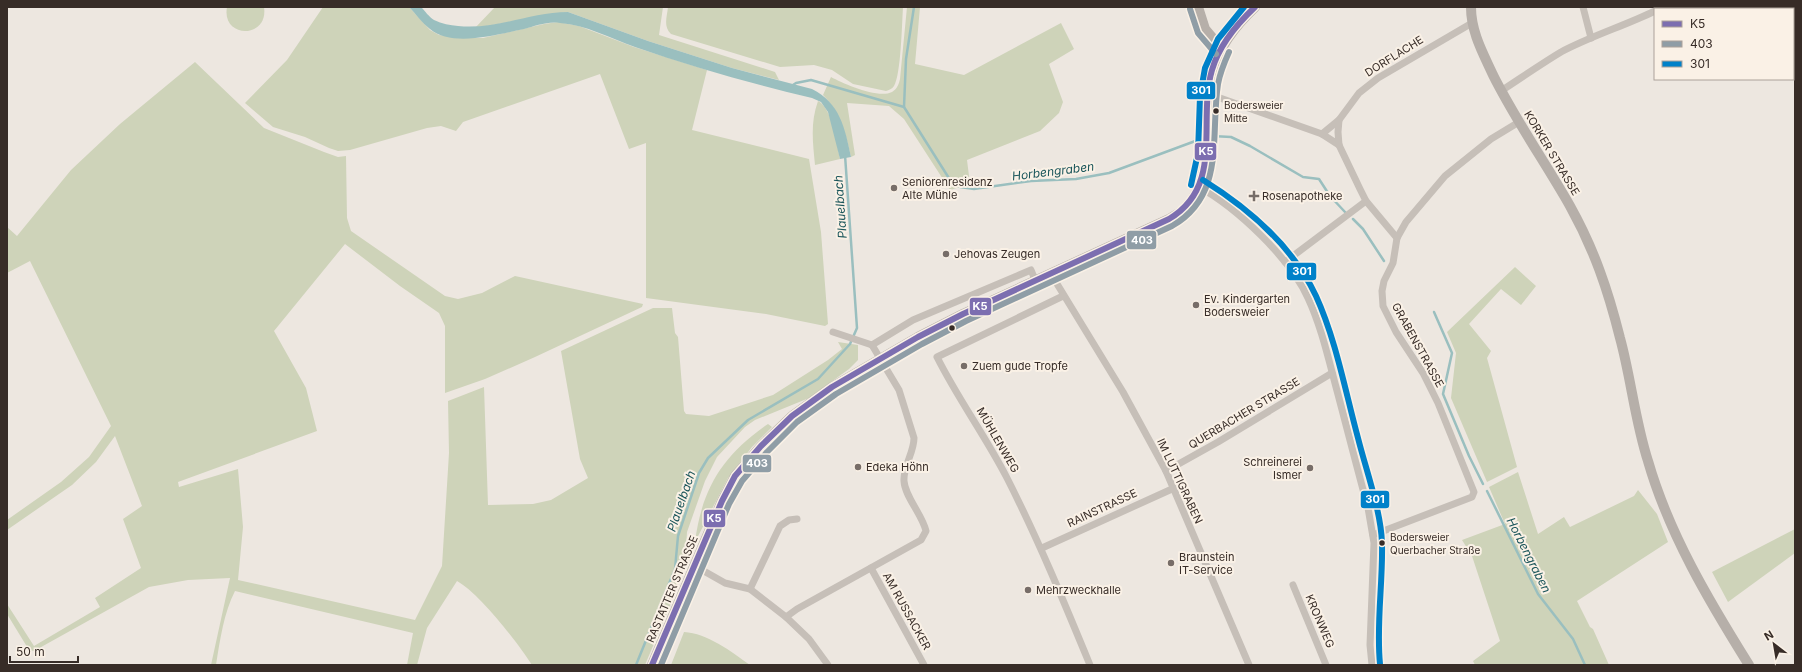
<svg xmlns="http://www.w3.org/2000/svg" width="1802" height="672" font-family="Inter,sans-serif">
	<rect width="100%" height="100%" fill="#ede7e0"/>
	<g fill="#ced3b9">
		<path d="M227,7H264C269,39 221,39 227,7Z"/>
		<path d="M323,7H409L430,30L439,35L465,38H483L544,24L558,22L579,26L634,47L707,70L692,130L809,159L821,232L828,324L825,326L766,314L646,298V143L629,149L600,74L463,122L456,131L441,126L427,128L350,150L338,151L329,148L305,137L273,127L245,103L287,60Z"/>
		<path d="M495,7H663L659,35L775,72L779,80L732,68L648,41L568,12L475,28Z"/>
		<path d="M668,7H903C902,22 901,75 894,86C892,89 889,90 886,91L853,84L832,70L814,65L780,67L671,34C663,26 667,17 668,7Z"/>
		<path d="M907,7H920L915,64L964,75L1061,23L1074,49L1049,64L1063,102L1059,113L1040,131L967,160L970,184L950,190L904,119L889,106L847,103L855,155L851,157C846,134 840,112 823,95L831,77C844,84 878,99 892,92C897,89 899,84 900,79Z"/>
		<path d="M195,62L264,128L324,152L338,157L346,156L347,218L351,231L445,296L458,299L482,293L515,276L643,304L642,307L535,357L485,379L445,393V326L439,313L400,286L345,244L274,331L306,388L317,431L178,482L179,487L238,469L243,527L238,580L415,620L442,566L449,453L448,401L484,387L488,505L533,504L551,500L588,478L580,459L561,351L653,308H672L675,333L678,337L684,411L686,414L709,416L773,395L828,360L842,349L838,342L858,345V360L849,369L809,398L755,420L745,427L717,457L705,481L687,532L685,563L672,601L645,665H532C518,643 479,593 457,581L427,628L417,665H407L413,633L235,591C224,612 220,640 216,665H211L230,578L188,580L149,587L34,651L29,650L7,614V604L34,646L100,607L95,598L141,568L123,519L142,506L115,436L96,462L72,485L7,530V520L61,482L89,457L111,426L30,261L7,273V227L17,236L71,170L120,124Z"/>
		<path d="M818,101C832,107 837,145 840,159L815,165C813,143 810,123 818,101Z"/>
		<path d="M1515,267L1536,286L1521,305L1501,289L1469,324L1491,351L1487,358L1517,467L1487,482L1451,398L1456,353L1447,332Z"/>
		<path d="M768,424L772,427L752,447L728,478L695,542C702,488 723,455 768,424Z"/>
		<path d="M1518,472L1538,534L1564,517L1570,527L1634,496L1638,490L1657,514L1668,542L1577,601L1590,627L1593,629L1609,665H1475L1473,661L1500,641L1472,556L1462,540L1505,524L1489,487Z"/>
		<path d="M1795,529V553L1728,602L1712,572Z"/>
		<path d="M684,632C707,633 732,652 750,665H671Z"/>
	</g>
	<path fill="#9abfbf" d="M409,7H421C425,11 429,17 434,20C442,24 450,25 458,26C497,30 530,12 568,12L648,41L732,68L812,89C840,103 845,128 851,157L840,159L828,112L821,102L812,98C752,84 693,67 635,47C610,38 586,25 560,23C548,21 535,26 524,29C499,34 452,48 430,29C422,23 416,14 409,7Z"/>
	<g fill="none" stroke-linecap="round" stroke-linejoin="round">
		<g stroke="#9abfbf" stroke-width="2.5">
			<path d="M914,7L906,59L904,107L952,183L960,187L974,189L1031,181L1076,179L1109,173L1198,140"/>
			<path d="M793,85L796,83L811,80L904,107"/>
			<path d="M1212,136L1231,137L1250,146L1303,177L1319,179L1330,196L1345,212"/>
			<path d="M1353,219L1363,229L1384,261"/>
			<path d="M1434,312L1452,353L1443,394L1469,456L1483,484"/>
			<path d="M1487,491L1538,594L1573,639L1585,665"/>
			<path d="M636,665L675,569L678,536L699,473L708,458L748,420L818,379L850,344L857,328L845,155"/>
		</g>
		<g stroke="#c6bfb8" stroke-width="7">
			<path d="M1583,7L1591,38"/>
			<path d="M1660,9L1663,7"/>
			<path d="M1501,91C1521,78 1541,64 1561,52C1591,36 1624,26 1655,11"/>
			<path d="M1209,95L1220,98L1322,134L1339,145"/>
			<path d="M1322,134L1339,120"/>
			<path d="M1199,187C1237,208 1290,258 1308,298C1321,326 1328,357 1336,387C1347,428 1357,468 1368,508L1374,543L1370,645L1372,665"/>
			<path d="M1397,238L1366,201L1360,189L1339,145L1338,132L1339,120L1359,93L1378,78L1472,23"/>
			<path d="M1285,262L1366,201"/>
			<path d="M1051,274L1123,392L1166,471L1249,665"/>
			<path d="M1063,296L937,357C958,399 986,437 1007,478C1038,539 1064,602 1090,665"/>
			<path d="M833,332L872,345"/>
			<path d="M872,345L913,320L1031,270L1036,282"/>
			<path d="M1166,471L1218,442L1332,373"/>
			<path d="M1373,535L1472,497L1474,492L1438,403L1423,373L1396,332L1383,306L1382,291L1384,281L1393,263L1397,238L1406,222L1445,176L1491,139L1519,122"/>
			<path d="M1042,548L1172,489"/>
			<path d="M695,566L725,583L750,589L786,617L809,639L828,665"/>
			<path d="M871,568L924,665"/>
			<path d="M1293,585L1326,665"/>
			<path d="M750,589L780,526L789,520L797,519"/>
			<path d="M786,617L797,609L921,540L926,531C922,514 905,497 904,481C903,466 914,453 914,438L899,390L872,345"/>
		</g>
		<g stroke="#b6afa9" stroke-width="10">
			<path d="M1198,7L1205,29L1222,49"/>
			<path d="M1471,7C1471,32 1483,53 1493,75C1516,121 1545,162 1570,206C1594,249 1608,290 1620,338C1631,378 1635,421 1648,461C1669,534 1709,601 1749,665"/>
			<path d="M652,665L722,501L735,476L761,446L792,416L832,387L918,337L963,314L1169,219C1174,216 1180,213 1184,209C1219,176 1200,112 1212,70C1220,46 1237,24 1255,7"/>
		</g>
		<defs>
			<path id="bus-1" d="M652,665L722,501L735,476L761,446L792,416L832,387L918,337L963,314L1169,219C1225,186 1197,121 1212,70C1219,45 1237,24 1255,7"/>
			<g id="bus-2">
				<path d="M1190,9L1198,33L1216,54"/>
				<path d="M661,665L729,504L742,481L767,452L797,422L836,394L922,344L966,321L1172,226C1226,195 1210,136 1218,84C1220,73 1224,63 1229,52"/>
			</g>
			<g id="bus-3">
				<path d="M1203,180C1248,208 1293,247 1316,296C1336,340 1345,390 1358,438C1366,470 1381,511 1382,543C1383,584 1376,624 1380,664"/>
				<path d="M1191,185L1198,153L1200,96L1205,68L1218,39L1244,7"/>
			</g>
		</defs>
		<use href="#bus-1" stroke="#faf1e6" stroke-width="9"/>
		<use href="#bus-2" stroke="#faf1e6" stroke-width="9"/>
		<use href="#bus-3" stroke="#faf1e6" stroke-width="9"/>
		<use href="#bus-1" stroke="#7c6eb0" stroke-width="6"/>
		<use href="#bus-2" stroke="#8f9da6" stroke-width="6"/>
		<use href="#bus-3" stroke="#0081c9" stroke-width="6"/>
	</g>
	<g fill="#372c27" stroke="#faf1e6" stroke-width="1.5">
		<circle cx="1216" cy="111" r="3.5"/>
		<circle cx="952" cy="328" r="3.5"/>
		<circle cx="1382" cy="543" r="3.5"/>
	</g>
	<g fill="#776d68" stroke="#faf1e6" stroke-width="1.5">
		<circle cx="894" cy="188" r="4"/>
		<path d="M1252 190h4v4h4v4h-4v4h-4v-4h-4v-4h4z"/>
		<circle cx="946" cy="254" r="4"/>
		<circle cx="1196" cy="305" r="4"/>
		<circle cx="964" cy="366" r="4"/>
		<circle cx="858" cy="467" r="4"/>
		<circle cx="1310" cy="468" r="4"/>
		<circle cx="1171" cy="563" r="4"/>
		<circle cx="1028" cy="590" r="4"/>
	</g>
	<g text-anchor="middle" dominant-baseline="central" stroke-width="4" stroke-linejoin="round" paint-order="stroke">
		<g font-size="10" fill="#372c27" stroke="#faf1e6" text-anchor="start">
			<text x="1224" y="105">Bodersweier<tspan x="1224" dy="13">Mitte</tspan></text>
			<text x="1390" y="537">Bodersweier<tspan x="1390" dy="13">Querbacher Straße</tspan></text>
		</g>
		<g font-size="11" fill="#372c27" stroke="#faf1e6">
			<text transform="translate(1394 56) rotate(-32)">DORFLACHE</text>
			<text transform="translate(1552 153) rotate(59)">KORKER STRASSE</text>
			<text transform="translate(1418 345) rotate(61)">GRABENSTRASSE</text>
			<text transform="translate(1244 413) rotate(-31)">QUERBACHER STRASSE</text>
			<text transform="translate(998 440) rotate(60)">MÜHLENWEG</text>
			<text transform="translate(1180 481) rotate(65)">IM LUTTIGRABEN</text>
			<text transform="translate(1102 508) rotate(-25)">RAINSTRASSE</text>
			<text transform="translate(672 589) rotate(-67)">RASTATTER STRASSE</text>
			<text transform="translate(907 611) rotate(61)">AM RUSSACKER</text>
			<text transform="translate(1320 621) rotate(67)">KRONWEG</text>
		</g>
		<g font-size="11" fill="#372c27" stroke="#faf1e6" text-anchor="start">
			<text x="902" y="182">Seniorenresidenz<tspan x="902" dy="13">Alte Mühle</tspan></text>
			<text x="1262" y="196">Rosenapotheke</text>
			<text x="954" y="254">Jehovas Zeugen</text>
			<text x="1204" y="299">Ev. Kindergarten<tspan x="1204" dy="13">Bodersweier</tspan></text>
			<text x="972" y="366">Zuem gude Tropfe</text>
			<text x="1302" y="462" text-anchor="end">Schreinerei<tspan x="1302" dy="13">Ismer</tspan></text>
			<text x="866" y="467">Edeka Höhn</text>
			<text x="1179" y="557">Braunstein<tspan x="1179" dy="13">IT-Service</tspan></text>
			<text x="1036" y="590">Mehrzweckhalle</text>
		</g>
		<g font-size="12" font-style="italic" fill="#1a555a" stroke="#faf1e6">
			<text transform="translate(1053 171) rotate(-7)">Horbengraben</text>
			<text transform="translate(840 207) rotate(-94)">Plauelbach</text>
			<text transform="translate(681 501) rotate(-71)">Plauelbach</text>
			<text transform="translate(1529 555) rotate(63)">Horbengraben</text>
		</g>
	</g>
	<g stroke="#faf1e6" stroke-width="1.5">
		<rect x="1186" y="81" width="30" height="19" rx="4" fill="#0081c9"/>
		<rect x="1194" y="142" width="23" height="19" rx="4" fill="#7c6eb0"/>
		<rect x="1126" y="230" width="31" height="20" rx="4" fill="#8f9da6"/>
		<rect x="1286" y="262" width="31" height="19" rx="4" fill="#0081c9"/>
		<rect x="969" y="297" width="23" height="19" rx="4" fill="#7c6eb0"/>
		<rect x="742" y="454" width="30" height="19" rx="4" fill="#8f9da6"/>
		<rect x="1360" y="490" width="30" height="19" rx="4" fill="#0081c9"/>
		<rect x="703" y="509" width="23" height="19" rx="4" fill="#7c6eb0"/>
	</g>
	<g font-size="11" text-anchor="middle" font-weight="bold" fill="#fff">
		<text x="1201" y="94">301</text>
		<text x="1206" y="155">K5</text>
		<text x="1142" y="244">403</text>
		<text x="1302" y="275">301</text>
		<text x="980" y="310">K5</text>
		<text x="757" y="467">403</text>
		<text x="1375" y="503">301</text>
		<text x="714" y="522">K5</text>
	</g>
	<rect width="1802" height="672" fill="none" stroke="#372c27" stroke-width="16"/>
	<rect x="1654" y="8" width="140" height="72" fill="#faf1e6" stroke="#aca29a"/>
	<rect x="1662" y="21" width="20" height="6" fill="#7c6eb0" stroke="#aca29a"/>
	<text x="1690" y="28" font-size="12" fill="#372c27">K5</text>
	<rect x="1662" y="41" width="20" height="6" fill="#8f9da6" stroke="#aca29a"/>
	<text x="1690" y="48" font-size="12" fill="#372c27">403</text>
	<rect x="1662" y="61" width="20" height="6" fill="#0081c9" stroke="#aca29a"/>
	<text x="1690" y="68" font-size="12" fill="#372c27">301</text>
	<g transform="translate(1774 644) rotate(329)" stroke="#faf1e6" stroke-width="3" paint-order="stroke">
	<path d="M0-3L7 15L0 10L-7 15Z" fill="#372c27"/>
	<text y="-6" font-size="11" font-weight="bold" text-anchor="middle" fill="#372c27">N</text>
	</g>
	<path d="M10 656v6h68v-6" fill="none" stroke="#372c27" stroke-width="2"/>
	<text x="16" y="656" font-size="12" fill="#372c27" stroke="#faf1e6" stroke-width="3" paint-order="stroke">50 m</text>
</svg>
